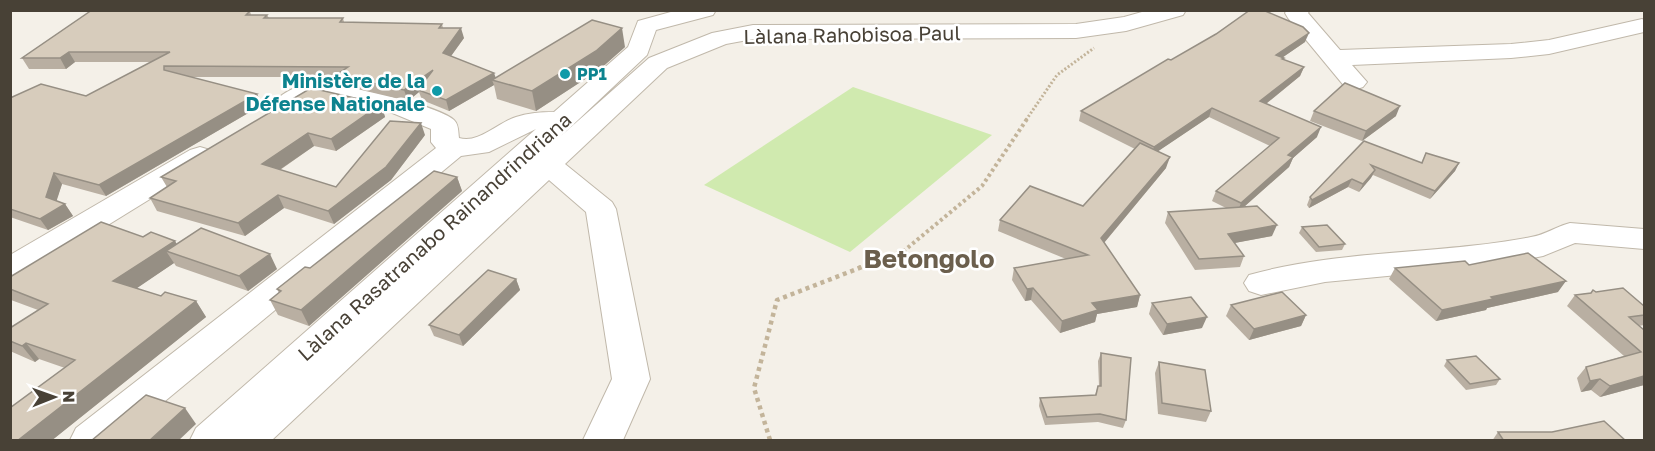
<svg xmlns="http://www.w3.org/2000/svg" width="1655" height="451" font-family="'Golos Text',sans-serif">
	<rect width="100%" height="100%" fill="#f4f0e8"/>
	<path fill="#d0eaaf" d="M853,87L992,135L850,252L704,185Z"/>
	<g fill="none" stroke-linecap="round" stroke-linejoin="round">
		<defs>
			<g id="minor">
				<path d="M678,10H716L713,15L656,30L647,55L561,136L649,58L712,33L753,25L1076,24L1124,17L1149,10H1186L1183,15L1126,31L1076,38L753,39L726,44L667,68L565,164L612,202L616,209L650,379L623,440H583L612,379L586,212L549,180L272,440H190L196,428L536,129L489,152L461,156L118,440H70L76,428L436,148L431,142V129L390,112L317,98L297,108L288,110L279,108L275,102C283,91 302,84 316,83C337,81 440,106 454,120C459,125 458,132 459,138C479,144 497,123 516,117C528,113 541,112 554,112L628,47L638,21Z"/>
				<path d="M1287,10H1310L1308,13L1340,50L1511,44L1549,40L1642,19L1644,20V32L1549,54L1511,58L1352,65L1367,82L1363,87L1354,90L1345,87L1288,18L1285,13Z"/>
				<path d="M200,147L210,150L214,156L210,162L22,278L10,281V255L190,150Z"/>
				<path d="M1570,223L1644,229V249L1575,243L1543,256L1491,266L1325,282L1261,295L1249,291L1244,283L1249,275C1341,249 1438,255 1531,237C1545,235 1557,226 1570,223Z"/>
			</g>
		</defs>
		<use href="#minor" stroke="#c0b8aa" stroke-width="2"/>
		<path stroke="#c3b49a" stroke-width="3" stroke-dasharray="2 2" stroke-linecap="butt" d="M1026,120L1057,75L1094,48"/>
		<path stroke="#c3b49a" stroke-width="4" stroke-dasharray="3 3" stroke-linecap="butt" d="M858,268L905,250L982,186L1027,119"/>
		<path stroke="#c3b49a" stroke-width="4.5" stroke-dasharray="4 4" stroke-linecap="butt" d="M770,440L754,388L777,300L862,267"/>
		<use href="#minor" fill="#fff" fill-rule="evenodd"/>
	</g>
	<g fill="#b9afa2">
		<path d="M92,10L250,11L251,15H267L269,18H343L344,22L442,24L443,28L464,38L451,56L496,78L625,47L599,70L536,111L497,99L494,85L449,111L422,100L419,92L408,101L340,85L337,77H189L257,94L262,105L106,196L62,184L56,201L65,204L73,216L48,230L10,217V98L86,96L151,62H75L66,69H29L22,58Z"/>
		<path d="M1305,42L1283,57V60L1304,67L1300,76L1266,104L1317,137L1293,158L1289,167L1244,207L1272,236L1234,243L1244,256L1240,267L1195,270L1165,223L1168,212L1226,208L1212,201L1216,191L1270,146L1209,117L1158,151L1166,168L1104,243L1140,295L1137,307L1097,314L1095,322L1060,333L1031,300L1025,301L1012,280L1014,268L1066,259L998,231L1000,220L1083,206L1135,149L1079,121L1081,111L1171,60Z"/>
		<path d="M381,104L385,117L336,151L314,146L280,170L336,187L425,135L391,180L334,224L284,208L245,236L157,211L150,198L167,187L161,177Z"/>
		<path d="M1314,111L1396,116L1362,141L1310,121Z"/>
		<path d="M1364,141L1421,163L1426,153L1459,163L1455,171L1430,199L1373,175L1359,192L1348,187L1309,208L1307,205L1310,197Z"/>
		<path d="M457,177L462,191L309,326L278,315L270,300L279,293L277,289Z"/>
		<path d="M1302,227L1345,244L1342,250L1316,252L1299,233Z"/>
		<path d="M177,244L277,269L248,291L176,266L174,263L136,288L161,296L196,301L206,317L51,441H10L65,368L39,359L35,362L10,351V328L38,310L11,300L10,277Z"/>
		<path d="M1469,265L1558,292L1487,308L1486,310L1436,321L1389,279L1395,268Z"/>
		<path d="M516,279L520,290L463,346L434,336L429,325Z"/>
		<path d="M1596,292L1644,306V325L1639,326L1644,330V385L1600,397L1591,390L1581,392L1577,378L1586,367L1624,356L1567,306L1575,295Z"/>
		<path d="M1152,303L1202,328L1163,335L1149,314Z"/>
		<path d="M1231,305L1306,315L1301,326L1249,340L1226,316Z"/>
		<path d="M1101,353L1126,420L1123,428L1098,422L1045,425L1039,406L1040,398L1095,395L1098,386H1099L1098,361Z"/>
		<path d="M1447,360L1500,379L1496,385L1466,390L1444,366Z"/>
		<path d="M1159,362L1211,411L1206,422L1158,414L1155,373Z"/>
		<path d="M1498,432L1626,441H1492Z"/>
	</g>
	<g fill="#968f84">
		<path d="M461,28L464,38L446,63L443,53Z"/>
		<path d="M622,28L625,47L599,70L536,111L532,91Z"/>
		<path d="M1309,33L1305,42L1273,64L1276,55Z"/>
		<path d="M69,52L75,62L66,69L60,58Z"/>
		<path d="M1304,67L1300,76L1257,111L1260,101Z"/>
		<path d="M433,70L418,90L419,92L408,101L404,90Z"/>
		<path d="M494,73L497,81L492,80L494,85L449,111L446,100Z"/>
		<path d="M257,94L262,105L106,196L99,185Z"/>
		<path d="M381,104L385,117L336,151L331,139Z"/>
		<path d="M1400,106L1396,116L1362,141L1366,131Z"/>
		<path d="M1212,108L1209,117L1151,156L1154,147Z"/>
		<path d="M421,123L425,135L391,180L334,224L328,211Z"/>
		<path d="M1321,127L1317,137L1293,158L1289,167L1237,213L1241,203L1288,155Z"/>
		<path d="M308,133L314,146L269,177L262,164Z"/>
		<path d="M1170,157L1166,168L1098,250L1101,238Z"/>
		<path d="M1459,163L1455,171L1430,199L1435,191Z"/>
		<path d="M1375,170L1371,178L1359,192L1363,184Z"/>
		<path d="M54,173L62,184L54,209L46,197Z"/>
		<path d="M457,177L462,191L309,326L301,310Z"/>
		<path d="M1352,179L1348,187L1309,208L1312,200Z"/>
		<path d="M278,195L284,208L245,236L238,223Z"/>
		<path d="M65,204L73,216L48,230L40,219Z"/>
		<path d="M1277,225L1272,236L1224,245L1228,234Z"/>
		<path d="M175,241L184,256L166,251L174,263L124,297L113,281Z"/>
		<path d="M270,254L277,269L248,291L239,276Z"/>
		<path d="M516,279L520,290L463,346L459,335Z"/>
		<path d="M1566,281L1558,292L1487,308L1486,310L1436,321L1442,310L1491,297Z"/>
		<path d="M1033,288L1031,300L1025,301L1027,289Z"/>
		<path d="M1140,295L1137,307L1097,314L1095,322L1060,333L1062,321L1092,303Z"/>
		<path d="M196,301L206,317L51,441H17Z"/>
		<path d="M1306,315L1301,326L1249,340L1254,329Z"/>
		<path d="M1207,317L1202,328L1163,335L1167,324Z"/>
		<path d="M26,343L39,359L35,362L22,346Z"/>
		<path d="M1644,376V385L1600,397L1610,386Z"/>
		<path d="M1600,379L1591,390L1581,392L1590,381Z"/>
		<path d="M185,408L196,424L178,441H149Z"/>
	</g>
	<g fill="#d7ccbc" stroke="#968f84" stroke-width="1.5">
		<path d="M92,10L250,11L246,15H267L264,18H343L340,22L442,24L439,28H461L443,53L494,73L446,100L418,90L433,70L404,90L336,75L348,67L164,66V70L257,94L99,185L54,173L46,197L65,204L40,219L10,209V98L41,84L86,96L170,52H69L60,58H22Z"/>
		<path d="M1250,10H1263L1303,27L1309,33L1276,55L1284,58L1282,59L1304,67L1260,101L1321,127L1288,155L1293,157L1241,203L1216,191L1279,138L1212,108L1154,147L1081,111L1168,59L1171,60L1216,34Z"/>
		<path d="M592,20L622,28L596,51L532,91L492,80Z"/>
		<path d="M1345,83L1400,106L1366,131L1314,111Z"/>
		<path d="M311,88L381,104L331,139L308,133L262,164L336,187L390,121L421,123L386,167L328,211L278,195L238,223L150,198L176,181L161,177Z"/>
		<path d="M1364,141L1422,163L1426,153L1459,163L1435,191L1371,165L1375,170L1363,184L1352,179L1312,200L1310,197Z"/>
		<path d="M1140,143L1170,157L1101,238L1140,295L1092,303L1098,310L1062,321L1033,288L1027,289L1014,268L1088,255L1000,220L1030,186L1083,206Z"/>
		<path d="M434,171L457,177L301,310L270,300L281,291L277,289L305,267L310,268Z"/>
		<path d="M1257,206L1277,225L1228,234L1244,256L1199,259L1168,212Z"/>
		<path d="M101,222L143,237L151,232L175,241L113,281L161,296L165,292L196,301L17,441H10V408L75,360L26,343L22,346L10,341V328L48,304L10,289V277Z"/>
		<path d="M1327,225L1345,244L1319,247L1302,227Z"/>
		<path d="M201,228L270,254L239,276L166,251Z"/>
		<path d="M1528,253L1566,281L1491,297L1493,299L1442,310L1395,268L1465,261L1469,265Z"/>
		<path d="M488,270L516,279L459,335L429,325Z"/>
		<path d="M1623,288L1644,306V315L1629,317L1644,330V376L1610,386L1600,379L1590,381L1586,367L1641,352L1575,295L1591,293L1593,290L1596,292Z"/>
		<path d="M1282,292L1306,315L1254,329L1231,305Z"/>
		<path d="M1191,297L1207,317L1167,324L1152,303Z"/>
		<path d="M1101,353L1131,358L1126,420L1100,414L1047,417L1040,398L1096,395L1098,386H1101Z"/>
		<path d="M1476,356L1500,379L1470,384L1447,360Z"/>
		<path d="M1159,362L1205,370L1211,411L1162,403Z"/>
		<path d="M146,395L185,408L149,441H91Z"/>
		<path d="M1604,421L1626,441H1504L1498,432H1552Z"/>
	</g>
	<g fill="#0f9aa8" stroke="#fff" stroke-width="2">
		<circle cx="565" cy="74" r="6"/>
		<circle cx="437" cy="91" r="6"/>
	</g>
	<g text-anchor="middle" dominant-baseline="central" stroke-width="5" stroke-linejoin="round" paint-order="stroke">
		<g font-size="16" font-weight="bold" fill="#0d838f" stroke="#fff" text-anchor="start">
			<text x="577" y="74">PP1</text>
		</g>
		<g font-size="20" fill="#484136" stroke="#fff">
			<text transform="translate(852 34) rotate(-1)">Làlana Rahobisoa Paul</text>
			<text transform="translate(434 236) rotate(-42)">Làlana Rasatranabo Rainandrindriana</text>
		</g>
		<g font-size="20" font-weight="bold" fill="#0d838f" stroke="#fff" text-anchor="end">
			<text x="425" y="80">Ministère de la<tspan x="425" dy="23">Défense Nationale</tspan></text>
		</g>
		<g font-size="26" font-weight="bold" fill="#6b5f4d" stroke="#fff">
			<text x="929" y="258">Betongolo</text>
		</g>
	</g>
	<rect width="1655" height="451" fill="none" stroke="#484136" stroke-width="24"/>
	<g transform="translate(54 397) rotate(89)" stroke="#ffffff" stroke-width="4.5" paint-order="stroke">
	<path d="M0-4.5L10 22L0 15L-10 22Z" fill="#484136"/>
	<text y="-9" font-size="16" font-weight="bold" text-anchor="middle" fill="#484136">N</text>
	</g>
</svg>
